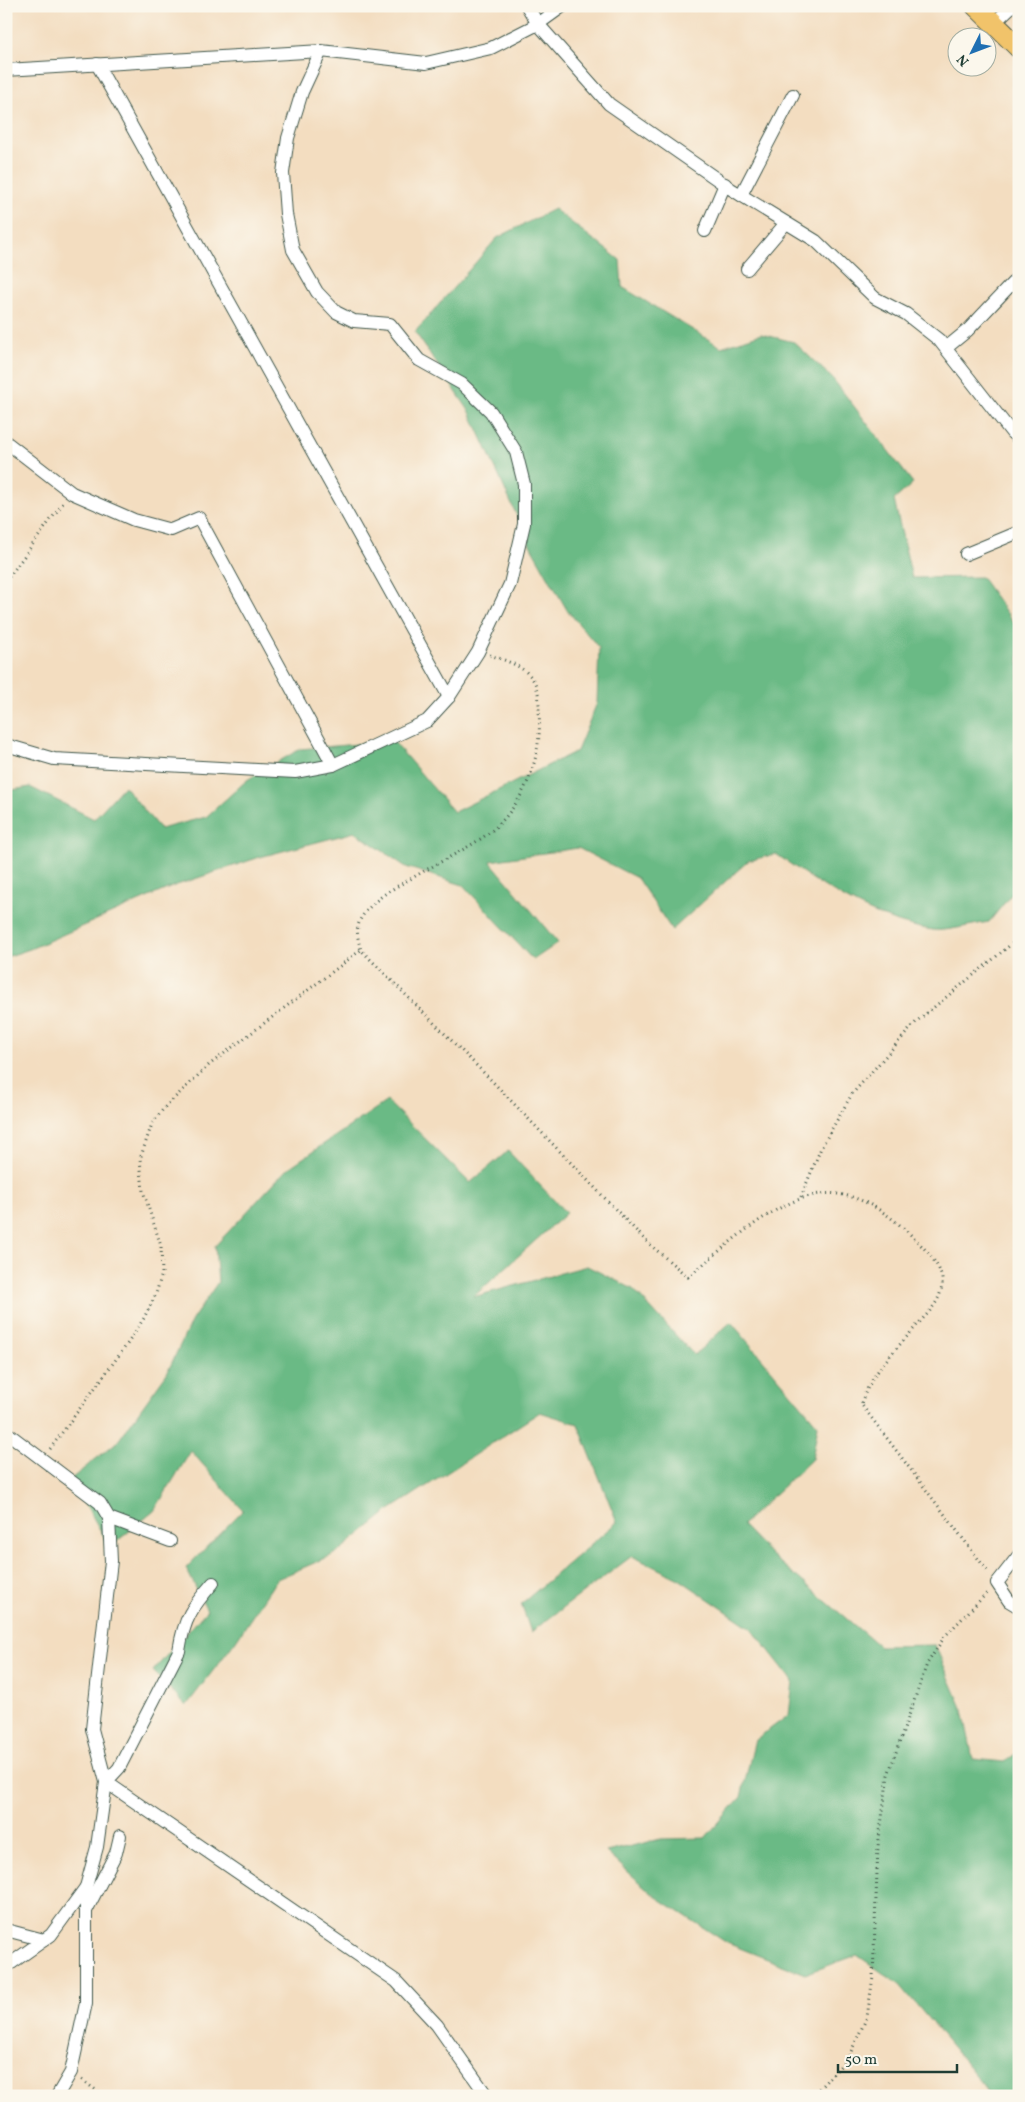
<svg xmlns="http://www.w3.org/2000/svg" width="1025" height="2102" font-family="Vollkorn,serif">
	<rect width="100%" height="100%" fill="#fbf7ec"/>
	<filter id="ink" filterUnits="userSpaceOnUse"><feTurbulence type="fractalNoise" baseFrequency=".02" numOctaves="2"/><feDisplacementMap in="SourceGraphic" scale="10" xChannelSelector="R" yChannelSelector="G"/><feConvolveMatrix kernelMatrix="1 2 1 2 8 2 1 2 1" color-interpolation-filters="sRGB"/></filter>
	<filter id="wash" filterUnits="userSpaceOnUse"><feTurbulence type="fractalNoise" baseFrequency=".0096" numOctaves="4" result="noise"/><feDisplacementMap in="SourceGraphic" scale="20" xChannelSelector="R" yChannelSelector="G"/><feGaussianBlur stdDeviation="1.12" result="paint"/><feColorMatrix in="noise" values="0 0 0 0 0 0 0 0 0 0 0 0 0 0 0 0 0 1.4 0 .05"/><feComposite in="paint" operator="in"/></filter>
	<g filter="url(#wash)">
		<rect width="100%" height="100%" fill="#f3ddc0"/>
		<g fill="#6aba85" stroke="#447c5c">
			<path d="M554,209L620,260L622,287L721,347L761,334L794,342L833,379L913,483L894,500L912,578L981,577L1019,630V885L989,922C975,924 945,932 933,930C874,922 823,887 776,854L748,861L672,930L637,878L578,848L490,861L558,943L533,960L463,885L406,867L355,832L260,857L174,886L30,949L6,957V791L30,787L94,819L124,786L160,829L206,817L247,780L300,749L393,741L454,812L577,751L597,703L599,648L567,610L530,545L470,412L415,332L497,238Z"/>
			<path d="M387,1101L470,1183L508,1151L566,1213L473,1297L587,1266L633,1289L694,1355L731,1322L818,1425L812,1459L742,1525L771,1555L879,1646L935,1645L963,1710L973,1759L1005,1762L1019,1751V2096H989L980,2080L900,1985L857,1955L805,1974L727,1943L655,1896L606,1852L661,1839L705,1838L741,1797L755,1740L789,1715L793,1681L751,1628L679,1579L632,1556L531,1632L521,1604L617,1522L578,1424L540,1412L390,1510L335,1554L277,1579L235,1642L186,1706L153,1671L207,1610L186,1568L243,1510L191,1451L154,1511L110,1547L71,1479L118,1441L167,1373L192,1320L218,1282L215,1246L287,1169Z"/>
		</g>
	</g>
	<g filter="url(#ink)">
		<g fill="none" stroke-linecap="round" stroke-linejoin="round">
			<defs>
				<g id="street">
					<path d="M527,6L538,24L609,104L731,189L816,241L875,298L906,314L939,340L1012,433L1019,439"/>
					<path d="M993,24L1012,6"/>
					<path d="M97,64L449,697"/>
					<path d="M6,70L321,51L426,63L491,48L538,24L563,6"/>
					<path d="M741,195L793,95"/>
					<path d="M705,231L725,184"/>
					<path d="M747,269L786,223"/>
					<path d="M946,348L968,330L1019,276"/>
					<path d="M6,442L72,493L134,520L171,530L199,518L333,765"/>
					<path d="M966,554L1019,532"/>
					<path d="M6,745L54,759L295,772L333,765L427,721L449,697L478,652L510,584L524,524V484L516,452L491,412L462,384L419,360L390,324L354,321L336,312L317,292L293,250L286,214L283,173L288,138L302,92L321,51"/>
					<path d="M6,1432L100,1503L109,1518L111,1561L92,1729L106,1782L97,1847L86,1887V2003L71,2072L57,2096"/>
					<path d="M109,1518L170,1541"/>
					<path d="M1019,1555L997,1583L1009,1601L1019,1607"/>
					<path d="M106,1782L396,1981L437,2025L487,2096"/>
					<path d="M106,1782L119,1768L179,1651C184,1618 192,1607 213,1583"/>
					<path d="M87,1909L116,1853L120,1836"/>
					<path d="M6,1930L44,1940"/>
					<path d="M6,1965L10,1964L51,1935L86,1887"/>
				</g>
				<path id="primary" d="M976,6L1019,48"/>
			</defs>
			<use href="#street" stroke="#3f5549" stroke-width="14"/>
			<use href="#primary" stroke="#3f5549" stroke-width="22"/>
			<g stroke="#3f5549" stroke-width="3" stroke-dasharray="1 4" stroke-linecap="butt">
				<path d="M6,581L63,503"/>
				<path d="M1019,611V612"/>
				<path d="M490,655C507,661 532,668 537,689C539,696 539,705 539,712C543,760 522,811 482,838C462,851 440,862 419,874C404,883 386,891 374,903C357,919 354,928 361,950L492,1081L648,1243L688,1277C725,1247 787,1187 837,1194C866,1197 892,1217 912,1236C924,1248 945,1268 942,1286C939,1303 929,1312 918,1324C897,1349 871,1372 861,1404L989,1573"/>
				<path d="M801,1197L821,1148L852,1094L917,1021L1019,938"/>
				<path d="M50,1449L128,1343L144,1318L156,1294L162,1273L161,1246L143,1191L140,1159L152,1124L164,1108L209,1065L361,950"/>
				<path d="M82,2080L104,2096"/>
				<path d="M812,2096L848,2058L867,2017L873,1977L878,1846L888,1775L927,1664L945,1636L987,1593"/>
			</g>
			<use href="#street" stroke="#fff" stroke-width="12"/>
			<use href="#primary" stroke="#f1c36a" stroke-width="20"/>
		</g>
	</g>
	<rect width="1025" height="2102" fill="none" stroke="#fbf7ec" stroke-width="25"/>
	<g transform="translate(972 52) rotate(228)"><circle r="24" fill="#fbf7ec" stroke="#a3ada2"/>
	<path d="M0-4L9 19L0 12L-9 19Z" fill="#1f6fb2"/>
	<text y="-8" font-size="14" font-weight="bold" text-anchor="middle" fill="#1f3d34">N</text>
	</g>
	<path d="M838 2064v8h119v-8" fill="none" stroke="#1f3d34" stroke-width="2.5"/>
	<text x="845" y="2064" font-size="15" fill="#1f3d34" stroke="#fbf7ec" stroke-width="4" paint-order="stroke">50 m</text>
</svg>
